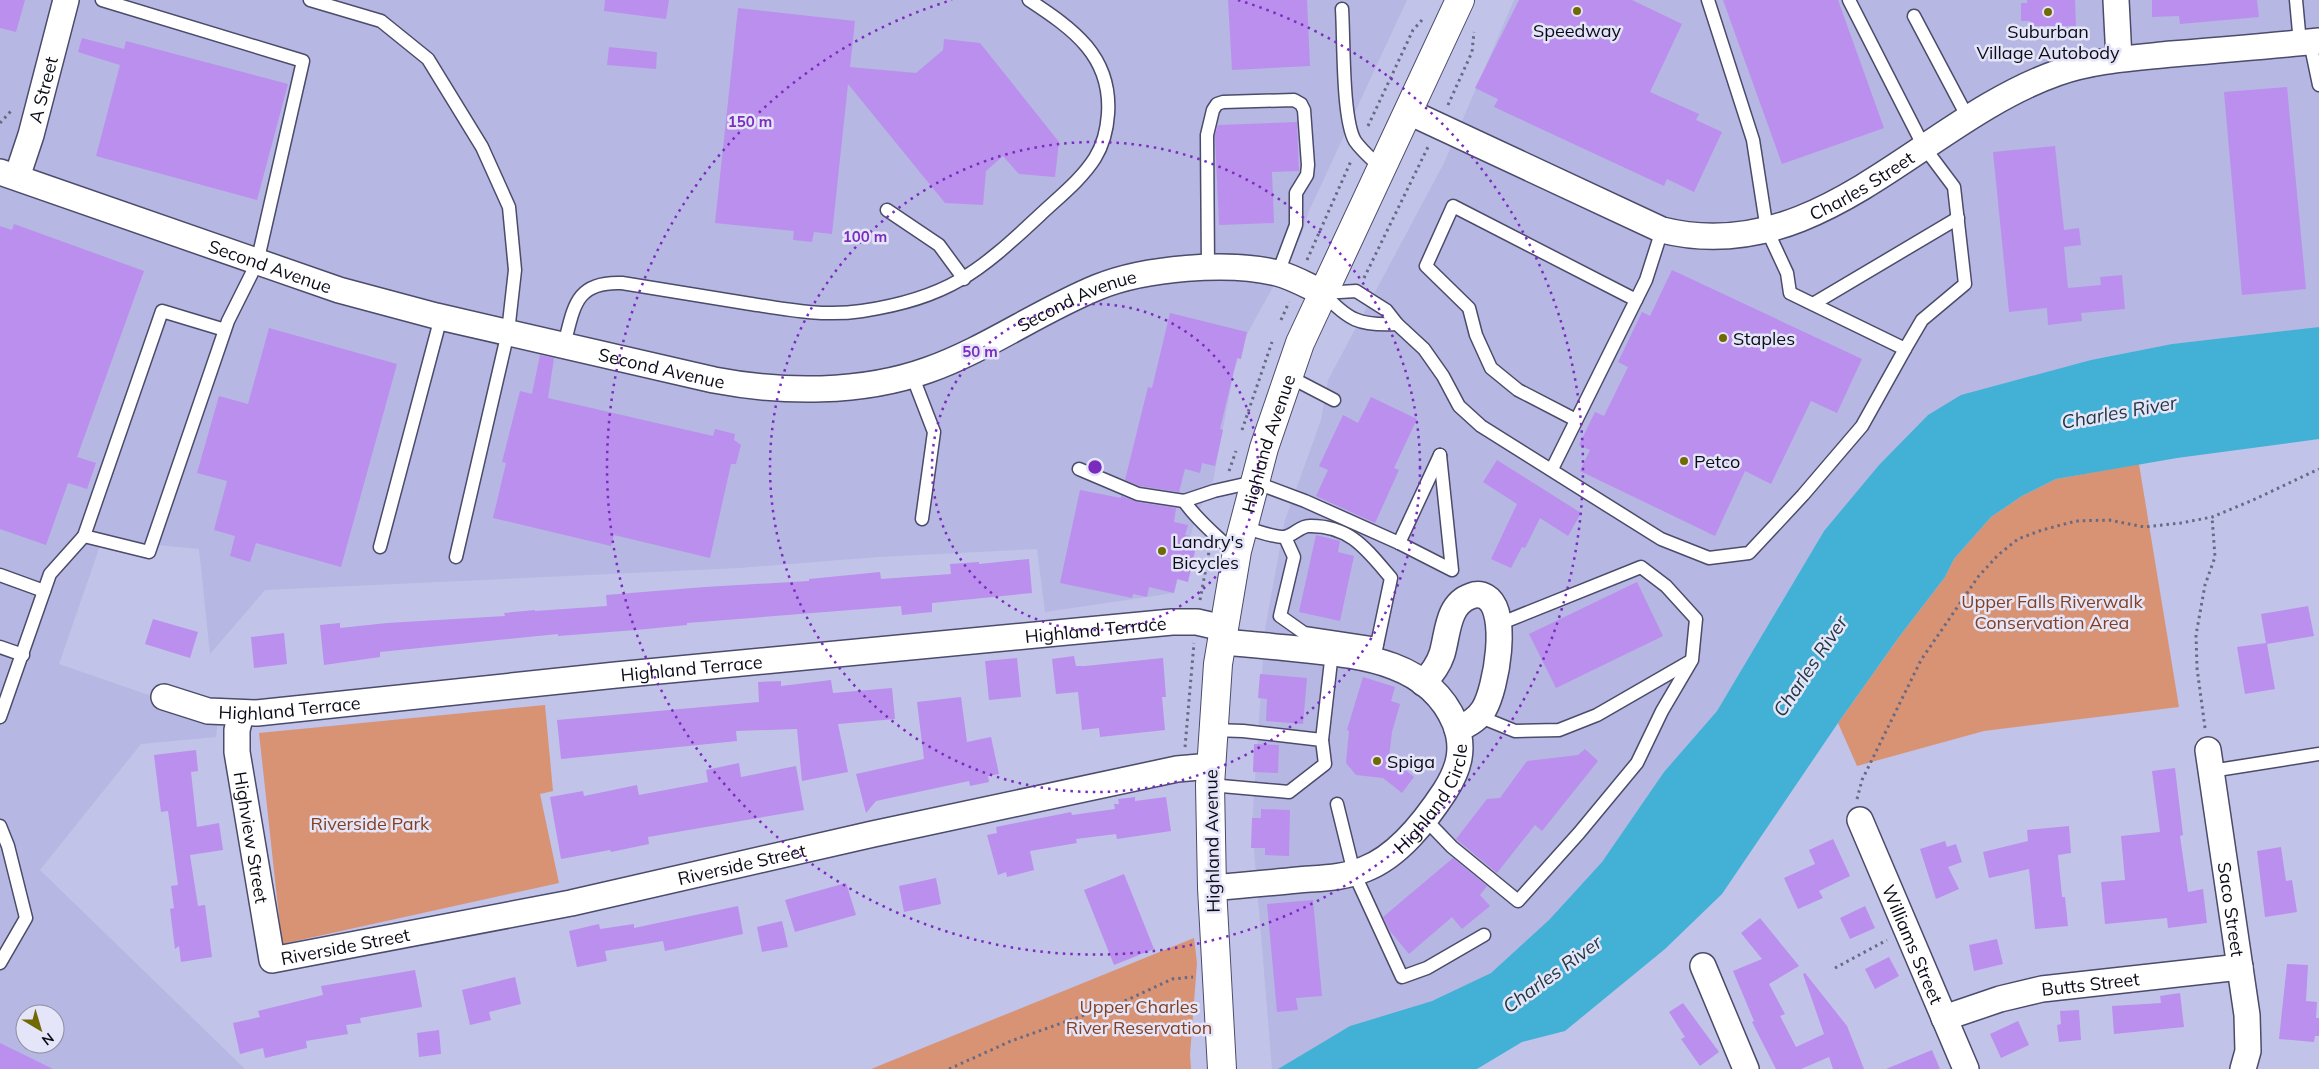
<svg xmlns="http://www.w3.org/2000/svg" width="2319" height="1069" font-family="Mulish,sans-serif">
	<rect width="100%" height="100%" fill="#c2c3e9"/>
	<g fill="#b6b7e3" fill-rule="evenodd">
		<path d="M0,0H1407L1309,211L1301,236L1247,334L1234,371L1213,481L1196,517L1174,593L1045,612L1037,549L878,557L739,568L265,590L210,654L199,549L102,540L59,664L218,719L216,737L141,744L40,870L245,1069H0ZM25,1014H55V1044H25Z"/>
		<path d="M1514,0H2319V327L2172,344L2091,360L1928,415L1879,465L1824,531L1717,711L1664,772L1602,862L1549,920L1491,973L1432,1001L1350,1026L1278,1069H1272L1252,825L1265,629L1285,520L1321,420L1328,380L1444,163Z"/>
	</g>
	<g fill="#d89375">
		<path d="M2139,464L2179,707L1984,731L1857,766L1838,723L1899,637L1945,577L1954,559L1991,517L2022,496L2056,479Z"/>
		<path d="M545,705L553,791L540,794L559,883L282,944L259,733Z"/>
		<path d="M1194,938L1197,963L1190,1055L1191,1069H871Z"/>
	</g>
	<path fill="#43b1d6" d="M2319,327V439L2177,458L2056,479L2022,496L1991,517L1954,559L1945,577L1899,637L1838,723L1722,894L1665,949L1565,1031L1522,1042L1477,1069H1278L1350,1026L1432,1001L1491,973L1549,920L1602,862L1664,772L1717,711L1824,531L1879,465L1928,415L1961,395L2091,360L2172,344Z"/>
	<g fill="#bb8fed">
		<path d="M0,0H25L16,32L0,28Z"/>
		<path d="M605,0H669L666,19L604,11Z"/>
		<path d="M1228,0H1307L1310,66L1232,70Z"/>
		<path d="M1519,0H1632L1682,24L1650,92L1699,114L1696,120L1722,132L1694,192L1667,179L1664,186L1494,107L1498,99L1475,88Z"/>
		<path d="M1723,0H1838L1884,128L1782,164Z"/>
		<path d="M2027,0H2075L2076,26H2030V21H2021V3H2027Z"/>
		<path d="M2152,0H2257L2259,17L2180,24L2179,16L2152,17Z"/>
		<path d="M738,8L855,21L850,67L916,73L943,50L944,39L980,43L1059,142L1055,177L1019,174L1003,156L986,171L983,205L945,203L848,84L832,234L814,232L812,242L793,240L794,231L715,223Z"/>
		<path d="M82,38L124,49L126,41L288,84L257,200L96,156L120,65L78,52Z"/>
		<path d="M609,47L657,52L656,69L607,65Z"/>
		<path d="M2287,87L2306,289L2242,295L2224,92Z"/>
		<path d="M1297,122L1299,171L1272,172L1274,223L1219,225L1215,135L1218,125Z"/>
		<path d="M2055,146L2064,230L2079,228L2081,245L2064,247L2068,288L2101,285L2100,277L2122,275L2125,309L2081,313L2082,321L2048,325L2047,308L2009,312L1993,152Z"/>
		<path d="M14,224L144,271L77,457L96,463L87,489L68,483L46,545L0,529V226L12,230Z"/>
		<path d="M1672,270L1862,359L1837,413L1811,401L1771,484L1745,471L1715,536L1580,471L1590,450L1579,445L1595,412L1604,416L1628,367L1618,362L1642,312L1650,316Z"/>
		<path d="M1170,313L1247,332L1241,359L1237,358L1220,429L1223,430L1215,466L1202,463L1200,473L1185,469L1179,492L1140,486L1125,480L1148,387L1152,388Z"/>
		<path d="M269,328L397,364L341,567L256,543L250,562L230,556L235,536L214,530L227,481L197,473L219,396L248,404Z"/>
		<path d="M540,355L554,358L548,398L713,436L715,429L735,434L734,440L741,445L736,464H731L710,558L614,535L611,546L493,518L506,463L502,462L520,391L532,394Z"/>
		<path d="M1371,397L1417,419L1394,468L1399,470L1375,523L1316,496L1328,470L1319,466L1343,415L1358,423Z"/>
		<path d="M1497,460L1581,513L1568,536L1540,518L1525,548L1522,547L1511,568L1491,559L1517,504L1483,482Z"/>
		<path d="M1080,490L1121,498V496L1137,502L1176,508L1174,522L1188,525L1185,535L1198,538L1188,582L1177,579L1174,593L1149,587L1147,597L1133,594L1132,598L1060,583Z"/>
		<path d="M1316,535L1340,541L1338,552L1354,556L1340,621L1299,612Z"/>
		<path d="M1029,559L1032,593L932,603V612L902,615L901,606L687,623V625L636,630L558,636V634L380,652V657L324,665L320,625L340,623V628L387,623L505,616L504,613L535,610V611L607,606L606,595L705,587L809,581V579L880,572L881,579L951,574L950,564L979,562V564Z"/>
		<path d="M1637,582L1663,636L1556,688L1529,634Z"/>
		<path d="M2308,606L2314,636L2267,644L2275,689L2245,694L2237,647L2266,643L2261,614Z"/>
		<path d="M153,619L198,632L190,658L145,644Z"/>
		<path d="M284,633L287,664L254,668L251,637Z"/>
		<path d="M1074,656L1076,666H1085L1163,658L1166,697H1162L1165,730L1100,737L1099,728L1082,730L1078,692L1056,694L1052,659Z"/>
		<path d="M1017,658L1021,697L989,700L985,661Z"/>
		<path d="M1260,674L1307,678L1303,724L1266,721L1267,699L1258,698Z"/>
		<path d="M1363,677L1395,687L1391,701L1400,704L1392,732L1389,757L1414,777L1402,793L1383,778L1356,775L1346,763L1349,731L1347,730Z"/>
		<path d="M831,680L833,693L892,688L895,719L838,724L848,772L802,781L797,729L736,731L737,741L561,759L557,720L759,702L758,682L781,681V686Z"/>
		<path d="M961,697L967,742L991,737L999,774L988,776L989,782L970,786L969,781L876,801L866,813L856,774L924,759L917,702Z"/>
		<path d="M1254,744L1279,745L1278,773L1253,772Z"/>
		<path d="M1585,749L1598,761L1542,831L1535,825L1497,873L1456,839L1487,799L1500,798L1527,761L1578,755Z"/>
		<path d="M196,750L198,771L191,772L197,827L219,823L223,850L190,855L198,906L205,905L212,957L181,962L179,946L175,949L170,909L174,908L171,886L178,885L168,811L161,812L154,755Z"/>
		<path d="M739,763L741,777L796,766L804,810L648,837L649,844L611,852L610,850L561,859L550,797L583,791L584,796L637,785L639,795L708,782L706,770Z"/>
		<path d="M2175,768L2183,835L2180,836L2188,892L2203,889L2207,923L2168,928L2167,918L2105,924L2101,882L2125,880L2121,836L2160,832L2152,771Z"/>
		<path d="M1135,797V801L1166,797L1171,831L1117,839L1116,834L1076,839L1077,843L1030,851L1034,870L1007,877L1006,872L998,875L987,835L997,833L996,827L1071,812L1072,815L1115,809L1114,804H1119L1118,799Z"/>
		<path d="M1261,809L1290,810L1289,856L1265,855V848H1251L1252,818H1261Z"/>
		<path d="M2069,826L2071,853L2058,855L2062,897H2065L2068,926L2035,929L2029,869L1989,878L1983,852L2028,841L2027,830Z"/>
		<path d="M1833,839L1850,876L1819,891L1823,898L1798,909L1784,878L1815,864L1809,850Z"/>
		<path d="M1945,841L1947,847L1956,844L1962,862L1948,867L1959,889L1936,899L1920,849Z"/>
		<path d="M2281,847L2286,881L2292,880L2297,912L2265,917L2257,851Z"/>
		<path d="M1453,858L1487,886L1480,895L1490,906L1462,929L1452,917L1409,954L1390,931L1383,917Z"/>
		<path d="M1124,874L1154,949L1114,965L1084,890Z"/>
		<path d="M936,878L941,904L904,912L899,886Z"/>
		<path d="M846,883L856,915L795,932L785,900Z"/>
		<path d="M1313,900L1322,996L1296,998L1298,1010L1277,1012L1267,904Z"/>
		<path d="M738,906L743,934L665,951L663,941L605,951L607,961L577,967L569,931L599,924L600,929L634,924V928Z"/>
		<path d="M1865,906L1875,928L1850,939L1840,918Z"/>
		<path d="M1760,918L1799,966L1769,984L1785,1014L1780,1016L1796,1047L1824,1034L1803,974L1805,973L1847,1026L1864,1069H1833L1829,1057L1801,1069H1776L1752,1022L1754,1021L1733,971L1762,959L1741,933Z"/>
		<path d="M782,921L788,947L762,952L757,927Z"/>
		<path d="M1997,939L2003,964L1974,971L1969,945Z"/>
		<path d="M1889,957L1899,976L1875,989L1865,969Z"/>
		<path d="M2287,964L2308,965L2306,1001L2317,1002L2316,1018H2319V1036H2315L2314,1042L2279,1039Z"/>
		<path d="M415,970L422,1007L360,1018L361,1023L346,1025L348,1034L306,1041L307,1048L265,1058L263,1048L240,1054L233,1023L260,1017L258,1011L323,995L321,986Z"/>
		<path d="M515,977L521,1004L489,1012L491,1020L470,1025L462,990Z"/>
		<path d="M2180,993L2184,1027L2114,1034L2112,1006L2161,1003L2160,996Z"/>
		<path d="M1683,1003L1719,1052L1700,1066L1681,1039L1685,1037L1669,1012Z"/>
		<path d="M2079,1010L2081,1040L2059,1042L2057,1025L2061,1024L2060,1011Z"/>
		<path d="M2018,1021L2029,1045L2001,1058L1990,1034Z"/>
		<path d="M439,1030L441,1054L419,1057L417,1033Z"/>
		<path d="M0,1043L53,1069H0Z"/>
		<path d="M1932,1050L1940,1069H1886Z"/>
	</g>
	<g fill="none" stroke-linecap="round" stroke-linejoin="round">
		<defs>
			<g id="lane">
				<path d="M102,0L303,61L257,263L228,321L149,552L84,536L162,311L225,330"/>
				<path d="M310,0L381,21L428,59L482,147L509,207L515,270L508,332L456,557"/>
				<path d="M1708,0L1753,140L1767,230L1787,273L1790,293L1905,349L1922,320L1965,284L1954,187L1924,147L1849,0"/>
				<path d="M2296,0L2300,43"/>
				<path d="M1342,9C1344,38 1342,119 1355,141C1362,151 1373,160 1382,169"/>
				<path d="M1914,16L1968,118"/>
				<path d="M2310,42L2319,85"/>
				<path d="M887,210L939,245L964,279"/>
				<path d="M1208,268L1207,135L1213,110L1217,104L1223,102L1294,100L1301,104L1304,110L1308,165L1307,175L1296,193V225L1278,273"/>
				<path d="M1323,293L1356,291L1386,310L1397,324L1424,349L1443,376L1459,406L1481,426L1661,539L1709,558L1749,553L1803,495L1862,426L1905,349"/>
				<path d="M1323,293C1348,320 1359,326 1397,324"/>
				<path d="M1813,304L1958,218"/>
				<path d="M564,345C574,307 575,281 622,283C663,290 704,296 745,303C784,309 822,317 862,311C948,298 978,273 1040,215C1059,197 1081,180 1095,158C1103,145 1107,130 1108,114C1112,56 1073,29 1029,0"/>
				<path d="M912,375L934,432L922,519"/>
				<path d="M1288,376L1334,400"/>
				<path d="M1576,420L1518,390L1491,368L1476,335L1469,308L1426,266L1453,206L1636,300"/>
				<path d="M1079,469L1138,494L1184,501L1214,491L1254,482L1305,501L1399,543L1452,570L1440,455"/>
				<path d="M1552,469L1646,280L1662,230"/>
				<path d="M1184,501C1198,522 1219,537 1236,555"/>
				<path d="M1242,527C1255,530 1271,537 1284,537C1293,536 1300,526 1309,526C1350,525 1367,550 1391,578L1374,659"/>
				<path d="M1285,537L1294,557L1280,616L1304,633L1377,644"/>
				<path d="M1399,543L1440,455"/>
				<path d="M380,547L441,317"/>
				<path d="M0,575L44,591"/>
				<path d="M0,647L23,655"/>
				<path d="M1478,716L1515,731L1559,730L1597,715L1689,662"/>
				<path d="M0,717L50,574L84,536"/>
				<path d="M1322,740L1332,652"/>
				<path d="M2211,771L2319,754"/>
				<path d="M1210,785L1289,792L1325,764L1322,740L1243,731L1212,730"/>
				<path d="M1337,804L1354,873L1402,977L1427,968L1484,935"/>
				<path d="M1425,819L1452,847L1518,901L1579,833L1637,763L1662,711L1692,660L1696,619L1666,586L1641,567L1499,624"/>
				<path d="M0,826L8,846L26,918L0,963"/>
			</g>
			<g id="street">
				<path d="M2116,0L2119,59"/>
				<path id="s1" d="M1409,112L1662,230C1819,269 1923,120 2057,73C2094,60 2134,58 2172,54C2221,50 2270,46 2319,41"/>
				<path id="s2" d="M0,172L339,290L436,316L714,380C782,393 861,394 928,370C987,349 1039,311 1098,287C1145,268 1228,261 1277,273C1293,277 1308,286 1323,293"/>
				<path id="s3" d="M17,177L31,135L66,0"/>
				<path d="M1423,683C1431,675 1438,666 1442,654C1448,634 1447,604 1471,596C1476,594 1481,594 1486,597C1510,611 1496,689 1484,709C1478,719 1468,725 1457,729"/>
				<path id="s4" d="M164,697L208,711L257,713L616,675L1172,622H1197L1223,628"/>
				<path id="s5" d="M241,714L237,730V752L272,960L571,903L873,834L1177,769L1211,766"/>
				<path id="s6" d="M2208,750L2247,1015L2248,1051L2243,1069"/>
				<path id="s7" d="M1860,820L1966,1069"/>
				<path id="s8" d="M1212,888C1241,885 1270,883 1298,880C1321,878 1344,878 1365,869C1399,856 1426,820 1445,791C1459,769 1465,748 1455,723C1430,663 1364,656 1308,650C1279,647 1250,644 1221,642"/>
				<path d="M1703,966L1746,1069"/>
				<path id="s9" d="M1944,1018L2000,999L2042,989L2240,967"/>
			</g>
			<g id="secondary">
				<path id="s10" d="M1222,1069L1212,888L1210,785L1218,664L1237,551L1264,448L1300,343L1460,0"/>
			</g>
		</defs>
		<use href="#lane" stroke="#4b4b6b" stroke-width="15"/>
		<use href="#street" stroke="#4b4b6b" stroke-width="28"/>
		<use href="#secondary" stroke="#4b4b6b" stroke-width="30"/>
		<g stroke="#686982" stroke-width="3" stroke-dasharray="2.5 4" stroke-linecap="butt">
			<path d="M1448,105L1472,52L1474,32"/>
			<path d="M0,123L11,111"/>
			<path d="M1368,126L1413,30L1422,20"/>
			<path d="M1307,260L1351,161"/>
			<path d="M1364,278L1428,147"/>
			<path d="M1281,320L1289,302"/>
			<path d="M1242,430L1272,342"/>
			<path d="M1229,471L1236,451"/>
			<path d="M1200,600L1209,552"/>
			<path d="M2205,728L2197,668L2196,635L2205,585L2215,557L2212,517"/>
			<path d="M1185,747L1194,643"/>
			<path d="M1857,799L1862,780L1921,660L1978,577L1998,555L2018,539L2042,530L2076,521L2109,520L2144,527L2181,523L2212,517L2253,500L2319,469"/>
			<path d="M1835,968L1887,940"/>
			<path d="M949,1069L1011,1041L1127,1000L1172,979L1193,977"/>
		</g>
		<use href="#lane" stroke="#fff" stroke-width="12"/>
		<use href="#street" stroke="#fff" stroke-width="25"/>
		<use href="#secondary" stroke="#fff" stroke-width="28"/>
	</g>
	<g fill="none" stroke="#7b2cbf" stroke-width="2.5" stroke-dasharray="2.5 5">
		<circle cx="1095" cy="467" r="163"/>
		<circle cx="1095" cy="467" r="325"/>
		<path d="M1238 0A488 488 0 1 1 952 0"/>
	</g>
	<g fill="#716901" stroke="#e5e5f9" stroke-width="2">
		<circle cx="1577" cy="11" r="5"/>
		<circle cx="2048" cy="12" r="5"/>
		<circle cx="1723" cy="338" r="5"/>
		<circle cx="1684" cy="461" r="5"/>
		<circle cx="1162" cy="551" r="5"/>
		<circle cx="1377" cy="761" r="5"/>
	</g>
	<g text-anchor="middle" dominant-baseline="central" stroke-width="5" stroke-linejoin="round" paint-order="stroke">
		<g font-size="18" fill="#0c0c18" stroke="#e5e5f9" text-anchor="start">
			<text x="1577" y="30" text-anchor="middle">Speedway</text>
			<text x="2048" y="31" text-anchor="middle">Suburban<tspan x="2048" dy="21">Village Autobody</tspan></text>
			<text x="1733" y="338">Staples</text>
			<text x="1694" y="461">Petco</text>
			<text x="1172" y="541">Landry's<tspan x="1172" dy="21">Bicycles</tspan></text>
			<text x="1387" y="761">Spiga</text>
		</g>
		<g font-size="18" fill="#0c0c18" stroke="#e5e5f9">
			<text stroke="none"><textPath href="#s3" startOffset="91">A Street</textPath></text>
			<text stroke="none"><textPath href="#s1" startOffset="490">Charles Street</textPath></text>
			<text stroke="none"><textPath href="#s2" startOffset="286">Second Avenue</textPath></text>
			<text stroke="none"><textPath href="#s2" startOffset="1126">Second Avenue</textPath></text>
			<text stroke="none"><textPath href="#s2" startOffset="691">Second Avenue</textPath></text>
			<text stroke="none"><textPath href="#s10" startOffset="632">Highland Avenue</textPath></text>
			<text stroke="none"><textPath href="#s4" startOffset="938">Highland Terrace</textPath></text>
			<text stroke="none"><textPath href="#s4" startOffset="532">Highland Terrace</textPath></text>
			<text stroke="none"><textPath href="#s4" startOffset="128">Highland Terrace</textPath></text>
			<text stroke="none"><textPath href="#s8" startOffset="255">Highland Circle</textPath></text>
			<text stroke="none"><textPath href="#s5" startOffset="125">Highview Street</textPath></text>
			<text transform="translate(1212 841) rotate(-91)">Highland Avenue</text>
			<text stroke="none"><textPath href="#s5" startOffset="729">Riverside Street</textPath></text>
			<text stroke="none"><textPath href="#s6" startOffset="161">Saco Street</textPath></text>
			<text stroke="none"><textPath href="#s7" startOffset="135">Williams Street</textPath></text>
			<text stroke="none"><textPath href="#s5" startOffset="324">Riverside Street</textPath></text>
			<text stroke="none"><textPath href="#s9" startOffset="151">Butts Street</textPath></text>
		</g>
		<g font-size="18" fill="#834020" stroke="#e5e5f9">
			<text x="2052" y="601">Upper Falls Riverwalk<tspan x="2052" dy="21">Conservation Area</tspan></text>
			<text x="370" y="823">Riverside Park</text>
			<text x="1139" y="1006">Upper Charles<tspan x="1139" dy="21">River Reservation</tspan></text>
		</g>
		<g font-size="19" font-style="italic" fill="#203841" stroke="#e5e5f9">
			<text transform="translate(2119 412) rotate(-10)">Charles River</text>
			<text transform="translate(1810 666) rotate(-56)">Charles River</text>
			<text transform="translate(1552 974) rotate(-36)">Charles River</text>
		</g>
	</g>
	<circle cx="1095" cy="467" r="8" fill="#7b2cbf" stroke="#e5e5f9" stroke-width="2.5"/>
	<g font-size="15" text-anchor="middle" font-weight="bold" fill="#7b2cbf" stroke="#e5e5f9" stroke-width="5" stroke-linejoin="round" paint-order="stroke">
		<text x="750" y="127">150 m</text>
		<text x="865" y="242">100 m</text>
		<text x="980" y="357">50 m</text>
	</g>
	<g transform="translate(40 1029) rotate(142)"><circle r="24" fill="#e5e5f9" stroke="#8e8e9f"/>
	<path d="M0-4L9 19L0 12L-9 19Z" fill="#716901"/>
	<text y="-8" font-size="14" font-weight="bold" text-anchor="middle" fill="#0c0c18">N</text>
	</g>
</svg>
